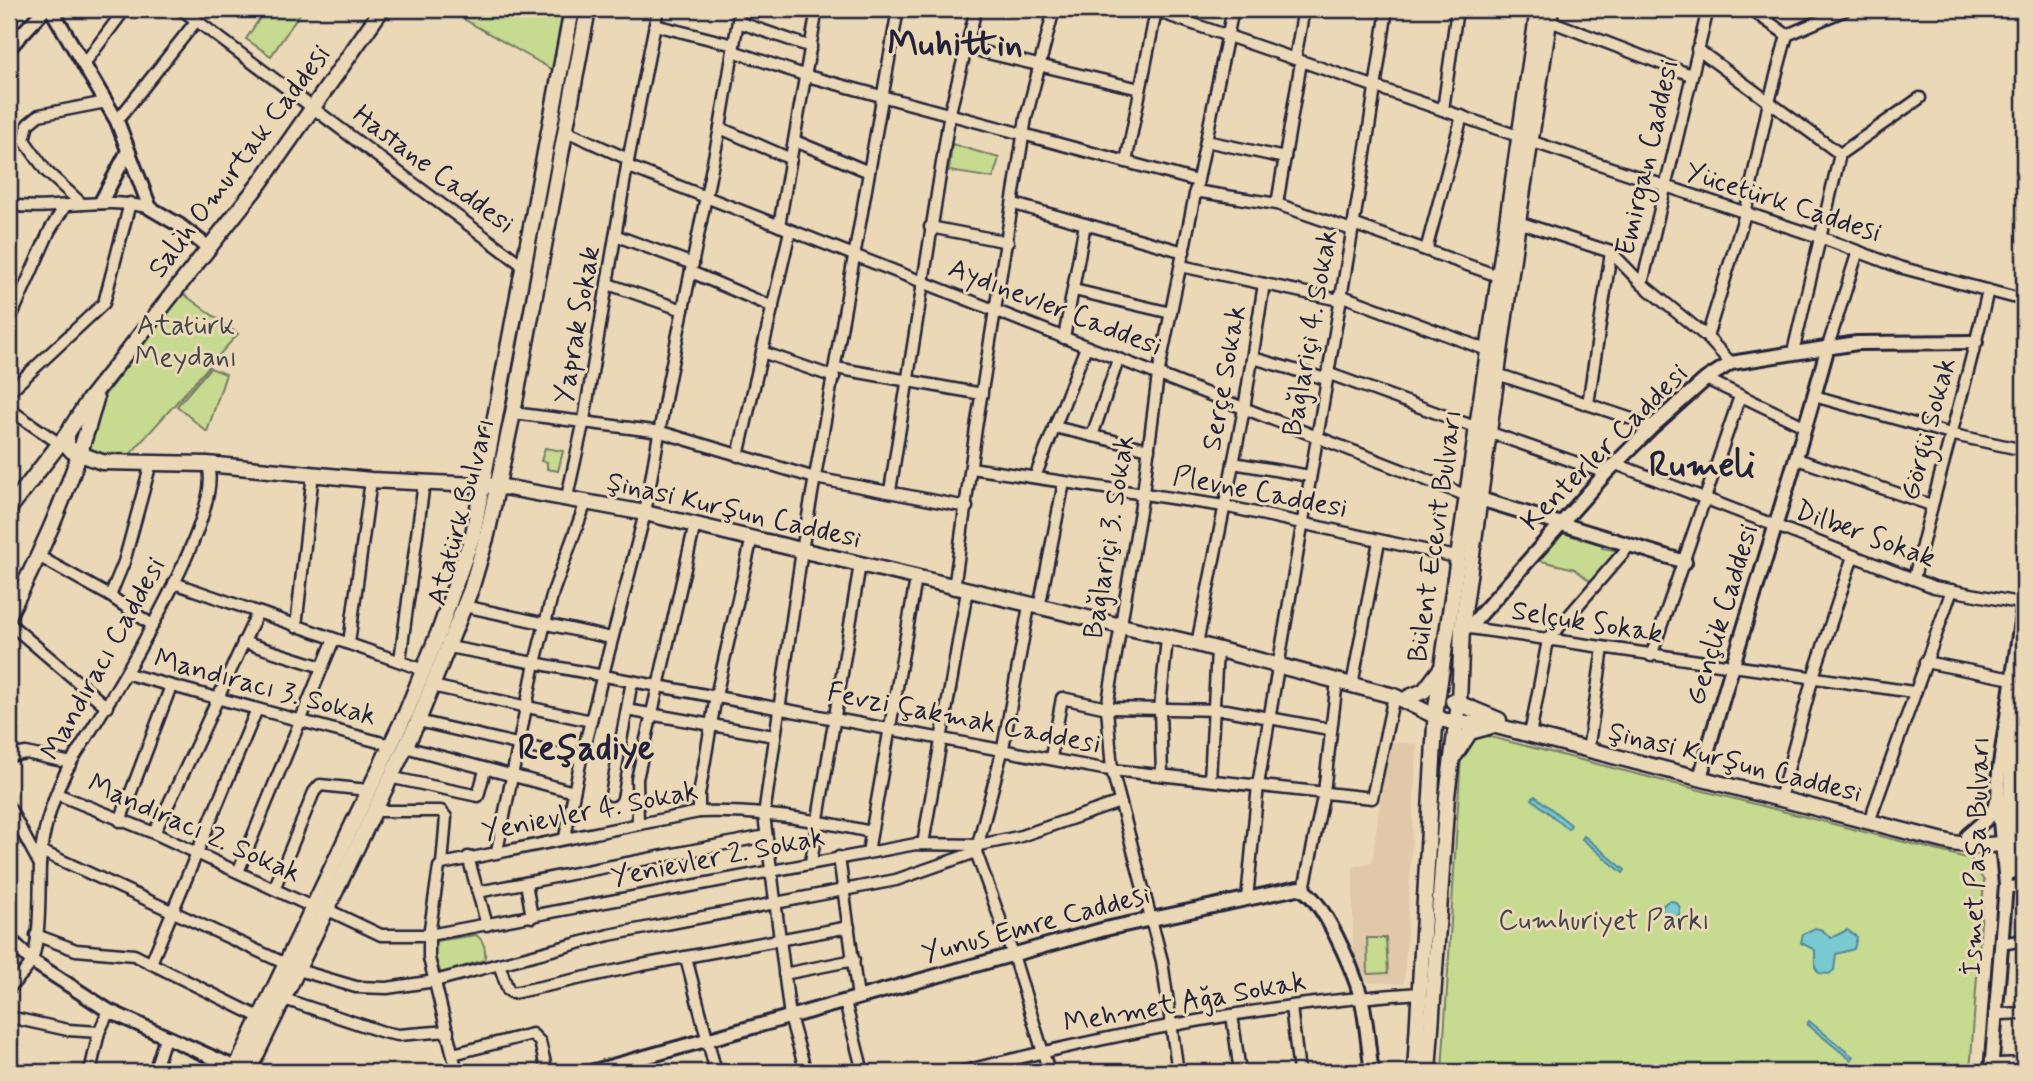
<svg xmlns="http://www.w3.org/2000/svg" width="2033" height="1081" font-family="Mynerve,sans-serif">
	<rect width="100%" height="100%" fill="#ead8b6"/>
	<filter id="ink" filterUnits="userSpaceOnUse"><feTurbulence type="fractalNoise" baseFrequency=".0143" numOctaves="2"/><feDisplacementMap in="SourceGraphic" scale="14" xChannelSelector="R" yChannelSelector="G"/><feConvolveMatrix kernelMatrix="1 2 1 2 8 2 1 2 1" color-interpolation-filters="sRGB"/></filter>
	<g filter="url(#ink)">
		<path fill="#e0c8a9" d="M1388,742L1417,744L1404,984L1368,982L1353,958V867L1372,862Z"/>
		<g fill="#c6da90" stroke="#747e66" stroke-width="2">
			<path d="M266,9H296L301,12L271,56L246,39Z"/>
			<path d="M446,9H564L553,70Z"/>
			<path d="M952,144L999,158L993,178L949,171Z"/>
			<path d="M182,293L238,334L125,460L87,454L105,395Z"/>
			<path d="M210,368L226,374L207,432L177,406Z"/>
			<path d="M545,448L563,451L558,471L547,469V462L541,461Z"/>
			<path d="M1562,531L1601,542L1602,548L1619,551L1591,582L1575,569L1537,560Z"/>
			<path d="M1479,734L1971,859L1984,881L1970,1072H1442L1461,755Z"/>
			<path d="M476,935C484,940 487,952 484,960L441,974L432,948L436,941Z"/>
			<path d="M1367,938H1386L1388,973L1368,974Z"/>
		</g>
		<g fill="#79cad1" stroke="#568795" stroke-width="2">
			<path d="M1535,796L1571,825L1568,829L1532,799Z"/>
			<path d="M1584,836L1625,870L1623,873L1582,839Z"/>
			<circle cx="1671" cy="910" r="9"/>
			<path d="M1815,928L1822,930L1831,938L1847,930L1857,937L1854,949L1836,954L1834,970L1829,974L1819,973L1815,967V950L1801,943L1803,934Z"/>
			<path d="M1809,1021L1853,1057L1851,1060L1807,1024Z"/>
		</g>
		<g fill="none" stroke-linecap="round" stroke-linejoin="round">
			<defs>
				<g id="minor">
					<path d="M181,9L525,267"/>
					<path d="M1150,9L1518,136"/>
					<path d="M1708,9L1642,284L1707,337L1731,363"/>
					<path d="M1750,9L1787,35"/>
					<path d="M1550,21L1691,75"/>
					<path d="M738,22L811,47"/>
					<path d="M655,25L734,45"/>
					<path d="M966,48L1140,89"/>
					<path d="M1697,49L1840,154"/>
					<path d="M733,51L807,76L1197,181"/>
					<path d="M1295,59L1304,9"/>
					<path d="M84,64L125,9"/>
					<path d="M1443,110L1457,9"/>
					<path d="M117,121L197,20"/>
					<path d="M720,128L791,159"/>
					<path d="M566,131L628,159"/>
					<path d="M795,141L869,172"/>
					<path d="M1206,141L1285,158"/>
					<path d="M1530,141L1828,240L1899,267L2024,300"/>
					<path d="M1126,162L1156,11"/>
					<path d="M627,166L1465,495"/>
					<path d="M1195,191L1277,204L1352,230"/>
					<path d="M82,204L46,171L24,140L28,124L39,115L106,102"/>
					<path d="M1014,204L1184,252"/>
					<path d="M1277,204L1301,62"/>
					<path d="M9,205C57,212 103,195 150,208"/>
					<path d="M1518,222L1611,252L1588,404"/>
					<path d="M1353,224L1498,276"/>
					<path d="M779,226L817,9"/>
					<path d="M930,227L1008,242"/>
					<path d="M617,236L693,264"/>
					<path d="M1426,250L1462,116"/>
					<path d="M1611,252L1642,284"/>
					<path d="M1181,266L1339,300"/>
					<path d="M691,272L773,307"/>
					<path d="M608,284L683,310"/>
					<path d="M1074,290L1171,313"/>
					<path d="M1340,295L1487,350"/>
					<path d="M9,322L50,230L65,206"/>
					<path d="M1707,337L1745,214L1769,102L1787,35L1845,10"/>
					<path d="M1064,338L1085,224"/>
					<path d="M1828,346L1858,251"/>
					<path d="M762,352L834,377"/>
					<path d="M1793,352L1840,154L1920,98"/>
					<path d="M1253,358L1326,379"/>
					<path d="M836,368L982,394"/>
					<path d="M1327,373L1475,427"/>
					<path d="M1497,374L1653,426"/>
					<path d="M1706,379L1806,427"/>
					<path d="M9,392L104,303L130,203"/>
					<path d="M1814,396L1954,435L2024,450"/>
					<path d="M9,409L60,444"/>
					<path d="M513,413L661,432L815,478L967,507"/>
					<path d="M1054,427L1149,449"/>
					<path d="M1488,432L1606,473"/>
					<path d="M1092,436L1118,360"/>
					<path d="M738,456L790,231"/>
					<path d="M1797,459L1931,505"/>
					<path d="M1233,463L1310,476"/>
					<path d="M1616,464L1934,587L2024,604"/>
					<path d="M971,468L1224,506L1456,557"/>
					<path d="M1035,477L1086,347"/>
					<path d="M890,491L950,112L976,9"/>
					<path d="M567,497L584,420L627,166L658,9"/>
					<path d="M40,557L110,596L152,625"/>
					<path d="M1914,579C1936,482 1966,388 1988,290"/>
					<path d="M174,583L424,670"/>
					<path d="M954,589L976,428L1026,118L1054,9"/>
					<path d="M110,596L124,562L151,463"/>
					<path d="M464,606L611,638"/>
					<path d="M1029,606L1003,748L976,852L1013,955L1049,1072"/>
					<path d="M1039,608L1064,482"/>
					<path d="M9,623L107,707"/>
					<path d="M296,627L313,473"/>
					<path d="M1463,627L1913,692"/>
					<path d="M243,642L322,667"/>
					<path d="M349,643L371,480"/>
					<path d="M1197,644L1244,409L1264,284"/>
					<path d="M449,647L1103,769L1372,798L1394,696"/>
					<path d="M1651,656L1740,396"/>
					<path d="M400,660L424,483"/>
					<path d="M1925,662L2012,679"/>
					<path d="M128,674L390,745"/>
					<path d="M1352,685L1379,541"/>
					<path d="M432,686L591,721"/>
					<path d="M627,710L774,736"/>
					<path d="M418,721L581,759"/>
					<path d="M1530,735L1548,640L1630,545"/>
					<path d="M405,747L574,792"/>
					<path d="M1588,751L1603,648"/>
					<path d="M9,756L26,753L71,763"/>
					<path d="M1051,757L1062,698L1107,708L1226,710L1329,729"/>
					<path d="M1162,775L1160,709L1167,638"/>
					<path d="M389,777L478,796L485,770"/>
					<path d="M1210,780L1217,650"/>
					<path d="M57,794L154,833L312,907"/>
					<path d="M611,795L632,681"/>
					<path d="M1780,799L1813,677L1853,556"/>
					<path d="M9,807L40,865"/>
					<path d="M373,811H441L446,817L442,864L439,867L429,935V958L457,1072"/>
					<path d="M699,812V795L716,696L752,537"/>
					<path d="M120,821L171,686"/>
					<path d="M638,822L637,779L695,524"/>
					<path d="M1869,822L1952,590"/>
					<path d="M154,833C191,761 222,687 257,614"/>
					<path d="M565,837L581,759L645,513L668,383L720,128L740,9"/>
					<path d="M923,844L967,591"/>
					<path d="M41,851L284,963"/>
					<path d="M497,851L535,663L553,592L586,502"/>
					<path d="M868,852L916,579"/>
					<path d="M468,857L487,925"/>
					<path d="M839,857L858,998"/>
					<path d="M811,862L860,564"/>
					<path d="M442,864L699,812C757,810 815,820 871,832"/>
					<path d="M238,872L334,639"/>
					<path d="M526,883L532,917"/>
					<path d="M2012,887L2024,885"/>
					<path d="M274,889L314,792L320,785L368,790"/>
					<path d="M1304,889L1324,792L1337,681"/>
					<path d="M478,892L766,836"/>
					<path d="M1247,899L1258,785L1362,174L1387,9"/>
					<path d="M326,909L381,935H429L916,844L979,845L1018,837L1120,802"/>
					<path d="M36,935L76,950L134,955L259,1017"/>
					<path d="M2007,943L2024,940"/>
					<path d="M686,958L716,1072"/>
					<path d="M151,963L257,709"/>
					<path d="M499,964L508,990L513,993L642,965L849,927"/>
					<path d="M295,969L356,987L387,988L435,981L609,935L896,880L976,852"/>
					<path d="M784,974L854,960"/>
					<path d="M9,989C15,980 29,970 32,960C41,937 39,890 40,865C41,832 56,787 73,759C103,712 230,511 207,464"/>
					<path d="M281,998L383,1032L398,1035L448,1031"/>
					<path d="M845,1002L863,1072"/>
					<path d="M1291,1007L1299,1072"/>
					<path d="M2001,1014L2024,1013"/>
					<path d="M1232,1015L1240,1072"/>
					<path d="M9,1017L68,1030L99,1032"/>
					<path d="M453,1054L532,1034L540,1042L547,1072"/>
					<path d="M1999,1064L2024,1063"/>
					<path d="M90,1072L99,1032L109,1011"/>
					<path d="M154,1072L165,1038"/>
					<path d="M806,1072L790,1017L764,815L802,550L898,9"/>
					<path d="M960,1072C1111,1035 1264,1003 1420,993"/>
					<path d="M1178,1072L1162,961L1112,770L1107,708L1143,493L1158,375L1233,9"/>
				</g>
				<g id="tertiary">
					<path d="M51,9L117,121L150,208L179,225L209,248"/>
					<path d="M101,202L128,151"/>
					<path d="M1480,499L1685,562"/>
					<path d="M1462,627L1473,623L1606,473L1653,426L1706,379L1731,363L1857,343L1976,342"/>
					<path d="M1700,778C1740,633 1789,491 1828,346"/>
					<path d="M1967,836L1991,815L1996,803"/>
					<path d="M2012,872L2009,832L2011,764L2024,684"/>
					<path d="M9,939L32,961L109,1011L245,1072"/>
					<path d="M591,1072L1105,929L1298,888C1322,893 1354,973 1361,997C1367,1021 1368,1048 1372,1072"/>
					<path d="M1991,1072L2006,885L1998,800L1999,771L2024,601"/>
				</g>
				<path id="secondary" d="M9,48L45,9"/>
				<g id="primary">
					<path d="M67,434V445L72,451L102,462L207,464L371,480L498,486L645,513L1197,644L1394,696L1443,720"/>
					<path d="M9,509L67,434L88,401L260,183L382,9"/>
					<path d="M9,614C46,545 76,474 96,399"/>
					<path d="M1409,697L1424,691L1440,670"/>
					<path d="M1453,701L1499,720"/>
					<path d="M1448,721L1496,726L1952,843L1976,846L2012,843"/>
					<path d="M1455,755L1470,732L1488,727"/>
					<path d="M234,1072L406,713L440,629L473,534L572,9"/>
					<path d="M248,1072L418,721L471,589L487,535L513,413L588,9"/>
					<path d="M1415,1072L1436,708L1538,9"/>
					<path d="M1428,1072L1447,796L1459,703L1462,627L1518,222L1551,9"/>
				</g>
			</defs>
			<use href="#minor" stroke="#22223b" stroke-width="15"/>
			<use href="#tertiary" stroke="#22223b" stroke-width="18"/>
			<use href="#secondary" stroke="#22223b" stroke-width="18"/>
			<use href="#primary" stroke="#22223b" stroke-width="19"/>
			<use href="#minor" stroke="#ead8b6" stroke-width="10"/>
			<use href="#tertiary" stroke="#ead8b6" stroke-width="12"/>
			<use href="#secondary" stroke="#ead8b6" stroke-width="12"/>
			<use href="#primary" stroke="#ead8b6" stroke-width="14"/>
		</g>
	</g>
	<g text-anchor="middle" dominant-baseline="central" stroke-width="6" stroke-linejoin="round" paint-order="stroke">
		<g font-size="28" fill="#22223b" stroke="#ead8b6">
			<text transform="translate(1648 158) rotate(-77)">Emirgan Caddesi</text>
			<text transform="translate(240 162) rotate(-53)">Salih Omurtak Caddesi</text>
			<text transform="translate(433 170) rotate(37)">Hastane Caddesi</text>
			<text transform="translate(1783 203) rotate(18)">Yücetürk Caddesi</text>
			<text transform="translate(1055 308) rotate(21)">Aydınevler Caddesi</text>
			<text transform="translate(578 325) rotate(-80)">Yaprak Sokak</text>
			<text transform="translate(1311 333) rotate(-80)">Bağlariçi 4. Sokak</text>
			<text transform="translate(1225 378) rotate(-80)">Serçe Sokak</text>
			<text transform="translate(1929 429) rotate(-75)">Görgü Sokak</text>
			<text transform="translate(1605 448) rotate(-45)">Kenterler Caddesi</text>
			<text transform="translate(1260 493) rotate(11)">Plevne Caddesi</text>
			<text transform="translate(734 511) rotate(13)">Şinasi Kurşun Caddesi</text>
			<text transform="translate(462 512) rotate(-75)">Atatürk Bulvarı</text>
			<text transform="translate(1865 535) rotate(20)">Dilber Sokak</text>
			<text transform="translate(1436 536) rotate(-82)">Bülent Ecevit Bulvarı</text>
			<text transform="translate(1110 537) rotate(-81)">Bağlariçi 3. Sokak</text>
			<text transform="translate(1723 615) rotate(-73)">Gençlik Caddesi</text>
			<text transform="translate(1587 623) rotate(9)">Selçuk Sokak</text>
			<text transform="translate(104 659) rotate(-61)">Mandıracı Caddesi</text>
			<text transform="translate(265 688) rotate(15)">Mandıracı 3. Sokak</text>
			<text transform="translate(964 719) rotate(11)">Fevzi Çakmak Caddesi</text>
			<text transform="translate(1735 763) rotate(14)">Şinasi Kurşun Caddesi</text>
			<text transform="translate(590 812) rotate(-11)">Yenievler 4. Sokak</text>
			<text transform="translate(194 829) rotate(24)">Mandıracı 2. Sokak</text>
			<text transform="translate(1977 856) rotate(-88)">İsmet Paşa Bulvarı</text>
			<text transform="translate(718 858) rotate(-11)">Yenievler 2. Sokak</text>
			<text transform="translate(1036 925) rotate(-15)">Yunus Emre Caddesi</text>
			<text transform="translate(1185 1003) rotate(-10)">Mehmet Ağa Sokak</text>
		</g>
		<g font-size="28" fill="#43474c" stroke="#ead8b6">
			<text x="186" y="326">Atatürk<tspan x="186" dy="32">Meydanı</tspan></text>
			<text x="1604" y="921">Cumhuriyet Parkı</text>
		</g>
		<g font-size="35" font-weight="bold" fill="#22223b" stroke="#ead8b6">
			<text x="955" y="45">Muhittin</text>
			<text x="1702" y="466">Rumeli</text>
			<text x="586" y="749">Reşadiye</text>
		</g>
	</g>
	<rect width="2033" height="1081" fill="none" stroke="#ead8b6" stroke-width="35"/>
	<rect x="18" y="18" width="1998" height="1046" fill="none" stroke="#22223b" stroke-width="2.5" filter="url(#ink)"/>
</svg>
